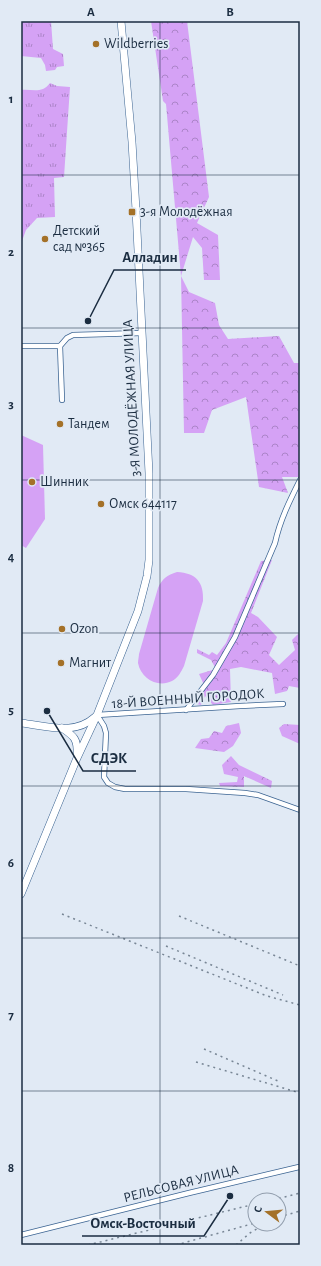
<svg xmlns="http://www.w3.org/2000/svg" width="321" height="1266" font-family="'Alegreya Sans',sans-serif">
	<defs>
		<pattern id="forest-crowns" width="20" height="18" patternUnits="userSpaceOnUse"><rect width="20" height="18" fill="#d5a2f5"/><path d="M2 6a3 3 0 1 1 6 0M12 15a3 3 0 1 1 6 0" fill="none" stroke="#ac84c8"/></pattern>
		<pattern id="park-tufts" width="24" height="20" patternUnits="userSpaceOnUse"><rect width="24" height="20" fill="#d5a2f5"/><path d="M3 7l-1-3M5 7V3M7 7l1-3M15 17l-1-3M17 17v-4M19 17l1-3" fill="none" stroke="#ac84c8"/></pattern>
	</defs>
	<rect width="100%" height="100%" fill="#e1eaf5"/>
	<g fill="url(#forest-crowns)">
		<path d="M151,21H187L209,197L197,223L218,235L220,280H204L202,248L193,237L181,276L189,292L215,303L219,325L228,339L279,336L294,363H300V477H282L288,493L259,487L246,397L212,410L204,433H184L181,276L166,104L163,101Z"/>
		<path d="M272,560L251,613L258,617L277,637L269,655L279,665L295,650L292,640L300,632V688L289,686L287,691L275,694L272,673L241,667L230,669L231,702L213,705L205,696L201,705L188,702L205,687L199,674L216,669L211,660L197,653V649L209,655L212,652L217,655L226,643L261,561Z"/>
		<path d="M239,723L241,733L233,746L224,752L195,748L201,739L209,738L214,731L222,733L226,726Z"/>
		<path d="M284,724L300,725V744L282,736L279,728Z"/>
		<path d="M231,756L239,765L272,781L271,788L244,776V787L220,786L219,783L237,782L238,777L224,774L222,765Z"/>
	</g>
	<g fill="url(#park-tufts)">
		<path d="M21,21H51L53,49L63,54L64,66L57,67L55,70L46,71L45,65L41,58L21,56Z"/>
		<path d="M50,83L57,86L70,87L64,177L54,178L55,217L37,218L26,230L22,241H21V90C33,89 42,94 50,83Z"/>
	</g>
	<g fill="#d5a2f5">
		<path d="M21,435L43,445L45,519L26,548L21,545Z"/>
		<path d="M177,572C196,573 204,582 203,601L184,666C181,672 178,678 172,681C158,688 141,679 138,663C138,660 139,656 139,654L158,588C162,579 167,575 177,572Z"/>
	</g>
	<g fill="none" stroke-linecap="round" stroke-linejoin="round">
		<defs>
			<g id="street">
				<path d="M21,346H60"/>
				<path d="M62,400L60,346L67,338L73,335L142,333"/>
				<path d="M186,710L213,675L235,637L275,543C280,520 290,500 300,480"/>
				<path d="M97,715L104,726L106,733L104,777L108,783L115,787L125,789H186L245,793L258,795L300,810"/>
				<path d="M97,715L240,706L283,704"/>
				<path d="M21,1235L189,1193L299,1167"/>
			</g>
			<g id="secondary">
				<path d="M21,723C47,726 74,736 95,717"/>
				<path d="M62,728C74,736 78,739 77,755"/>
				<path d="M21,894L77,758L97,715L138,611L147,576L149,560V473L136,210L132,142L121,21"/>
			</g>
		</defs>
		<use href="#street" stroke="#3b6492" stroke-width="6"/>
		<use href="#secondary" stroke="#3b6492" stroke-width="8"/>
		<use href="#street" stroke="#fff" stroke-width="4.5"/>
		<use href="#secondary" stroke="#fff" stroke-width="7"/>
		<g stroke="#788695" stroke-width="1.5" stroke-dasharray="2 4" stroke-linecap="butt">
			<path d="M62,914L267,996L300,1005"/>
			<path d="M179,916L300,966"/>
			<path d="M166,946L283,995"/>
			<path d="M204,1049L278,1081"/>
			<path d="M196,1062L300,1093"/>
			<path d="M273,1200L300,1193"/>
			<path d="M279,1217L300,1211"/>
			<path d="M88,1245L255,1204"/>
			<path d="M176,1245L255,1223"/>
			<path d="M236,1245L250,1233L265,1224"/>
		</g>
	</g>
	<path fill="none" stroke="#1b2d41" stroke-width="1" stroke-opacity="0.55" d="M160,21V1245M21,175H300M21,328H300M21,480H300M21,633H300M21,786H300M21,938H300M21,1091H300"/>
	<g fill="#a47128" stroke="#e1eaf5" stroke-width="1.5">
		<circle cx="96" cy="44" r="4"/>
		<rect x="128" y="208" width="8" height="8" rx="2"/>
		<circle cx="45" cy="239" r="4"/>
		<circle cx="60" cy="424" r="4"/>
		<circle cx="32" cy="482" r="4"/>
		<circle cx="101" cy="504" r="4"/>
		<circle cx="62" cy="629" r="4"/>
		<circle cx="61" cy="663" r="4"/>
	</g>
	<g text-anchor="middle" dominant-baseline="central" stroke-width="3.5" stroke-linejoin="round" paint-order="stroke">
		<g font-size="14" fill="#1b2d41" stroke="#e1eaf5" text-anchor="start">
			<text x="104" y="44">Wildberries</text>
			<text x="140" y="212">3-я Молодёжная</text>
			<text x="53" y="231">Детский<tspan x="53" dy="16">сад №365</tspan></text>
			<text x="68" y="424">Тандем</text>
			<text x="40" y="482">Шинник</text>
			<text x="109" y="504">Омск 644117</text>
			<text x="70" y="629">Ozon</text>
			<text x="69" y="663">Магнит</text>
		</g>
		<g font-size="14" fill="#1b2d41" stroke="#e1eaf5">
			<text transform="translate(132 398) rotate(-93)">3-Я МОЛОДЁЖНАЯ УЛИЦА</text>
			<text transform="translate(188 699) rotate(-4)">18-Й ВОЕННЫЙ ГОРОДОК</text>
			<text transform="translate(181 1184) rotate(-14)">РЕЛЬСОВАЯ УЛИЦА</text>
		</g>
	</g>
	<path fill="none" stroke="#1b2d41" stroke-width="1.5" d="M88 321L114 270H186M47 711L83 771H136M230 1196L204 1236H82"/>
	<g fill="#1b2d41" stroke="#e1eaf5" stroke-width="1.5">
		<circle cx="88" cy="321" r="4"/>
		<circle cx="47" cy="711" r="4"/>
		<circle cx="230" cy="1196" r="4"/>
	</g>
	<g font-size="15" text-anchor="middle" font-weight="bold" fill="#1b2d41" stroke="#e1eaf5" stroke-width="3.5" stroke-linejoin="round" paint-order="stroke">
		<text x="150" y="262">Алладин</text>
		<text x="109" y="763">СДЭК</text>
		<text x="143" y="1228">Омск-Восточный</text>
	</g>
	<rect width="321" height="1266" fill="none" stroke="#e1eaf5" stroke-width="44"/>
	<g transform="translate(267 1212) rotate(286)"><circle r="19" fill="#e1eaf5" stroke="#929ead"/>
	<path d="M0-3L7 15L0 10L-7 15Z" fill="#a47128"/>
	<text y="-6" font-size="11" font-weight="bold" text-anchor="middle" fill="#1b2d41">С</text>
	</g>
	<rect x="22" y="22" width="277" height="1222" fill="none" stroke="#1b2d41" stroke-width="1.5"/>
	<g font-size="13" text-anchor="middle" font-weight="bold" fill="#1b2d41">
		<text x="91" y="16">A</text>
		<text x="230" y="16">B</text>
		<text x="11" y="103">1</text>
		<text x="11" y="256">2</text>
		<text x="11" y="408">3</text>
		<text x="11" y="561">4</text>
		<text x="11" y="714">5</text>
		<text x="11" y="867">6</text>
		<text x="11" y="1019">7</text>
		<text x="11" y="1172">8</text>
	</g>
</svg>
